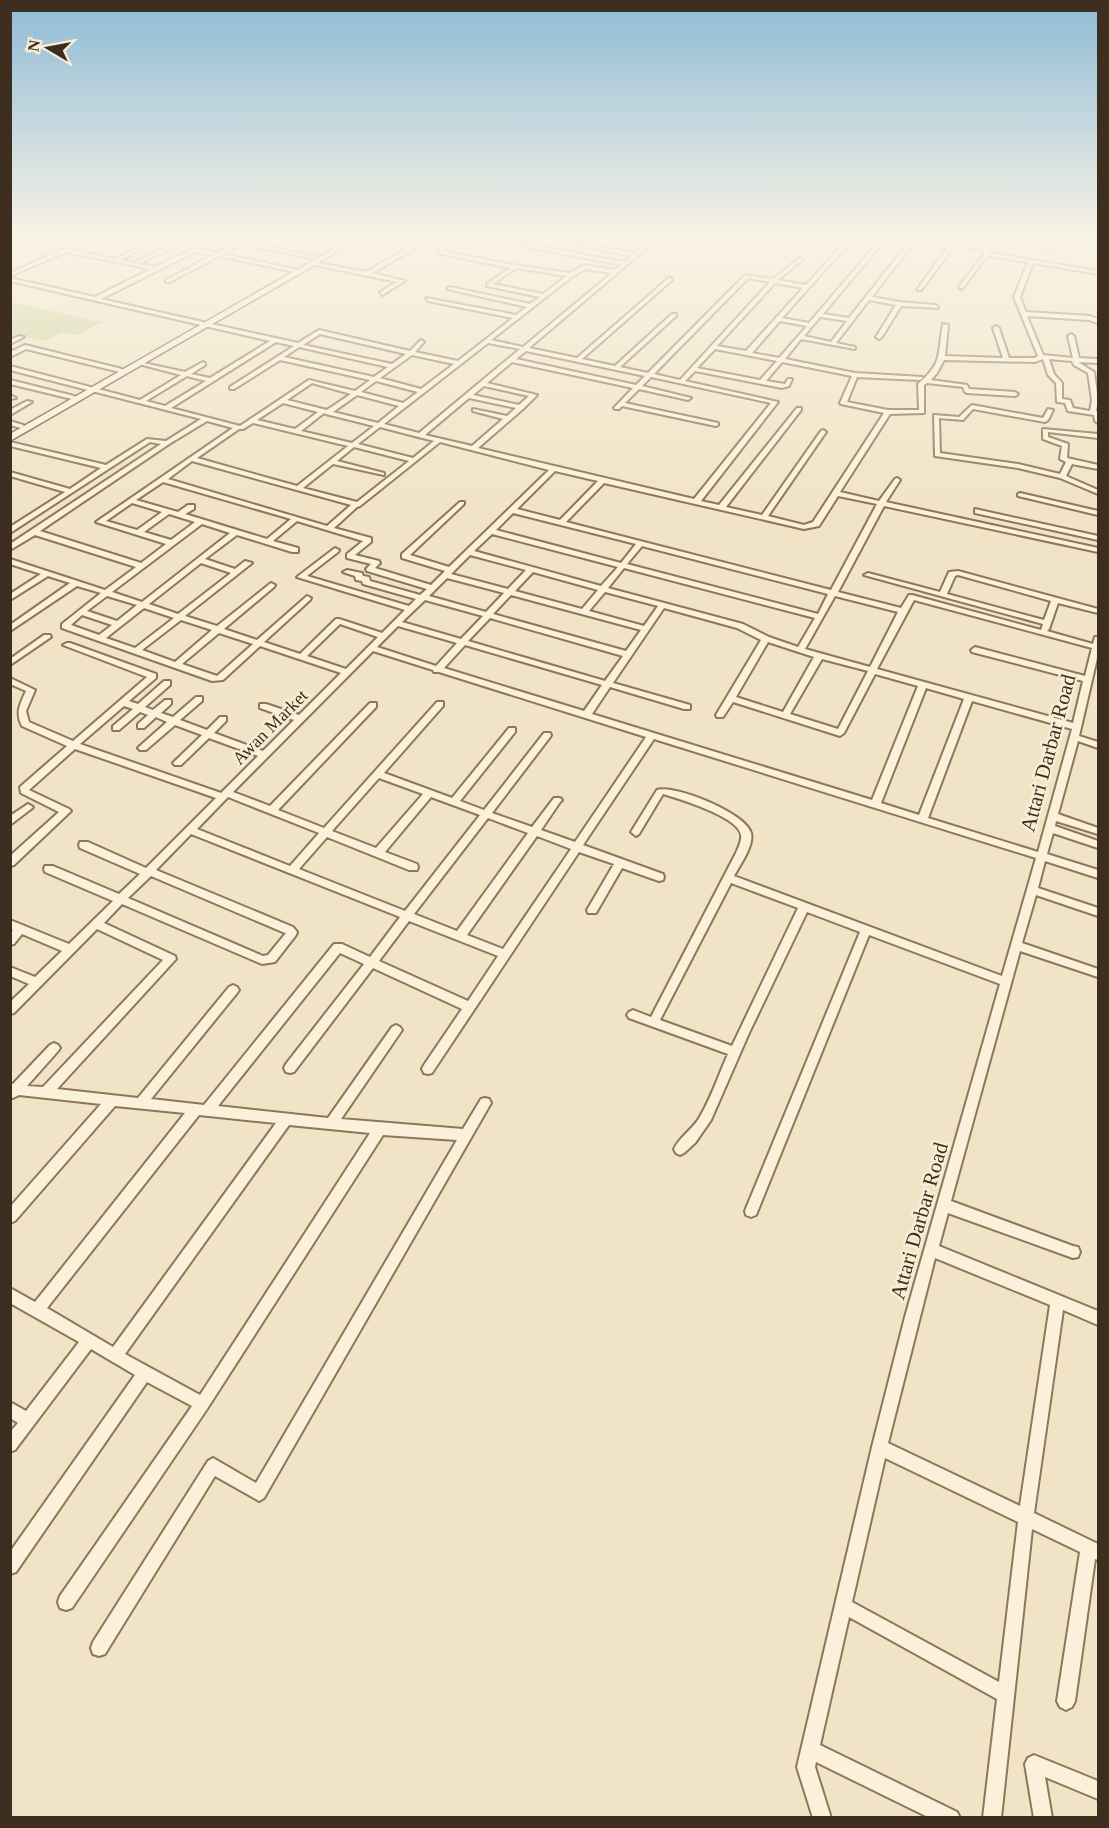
<svg xmlns="http://www.w3.org/2000/svg" width="1109" height="1828" font-family="Georgia,serif">
	<rect width="100%" height="100%" fill="#f1e4c6"/>
	<path fill="#cad199" d="M14,303L102,322L78,335L62,332L44,341L11,334V305Z"/>
	<g fill="none" stroke-linecap="round" stroke-linejoin="round">
		<defs>
			<g id="street">
				<path d="M15,241H22L10,246V243Z"/>
				<path d="M81,241H88L71,250L115,259L151,241H158L120,260L134,263L179,241H185L139,264L155,267L208,241H214L199,249L217,253L236,243L235,241H246L318,258L316,259L241,244L223,254L298,270L295,272L219,256L170,282H166V280L213,255L195,252L101,299L203,322L204,323L201,325L10,281V278L95,297L151,269L66,252L10,276V273Z"/>
				<path d="M407,241L420,242L445,247L447,248L443,251L513,265L570,273L584,265L615,270L622,265L496,241H508L625,262L632,256L557,241H569L635,253L650,241H655L529,348L577,358L670,277L672,280L582,359L615,366L672,314H676V316L620,367L648,373L745,275L773,279L801,257L803,259L778,280L806,285L846,241H851L782,318L809,323L879,241H884L823,314L849,318L910,241H915L872,297L899,302L936,305L938,308L901,306L882,337L879,339L876,337L896,305L869,300L836,343L855,347V349L801,339L785,359L855,373L922,377L923,378L920,380L857,377L847,402L888,410H919L918,384C944,362 937,354 943,324L948,325L945,356L1003,358L993,328L996,326L999,328L1009,358H1034L1038,356L1014,297L1028,262L987,256L962,289L959,287L984,254V250L955,245L921,290H917L950,244L936,241H949L987,248L989,249V253L1098,271V274L1033,263L1020,297L1026,312L1090,316L1098,319V323L1089,320L1027,316L1043,355L1073,358L1068,336L1071,334L1074,336L1079,358L1098,359V363L1078,362L1094,372L1098,400L1096,411H1098V423L1095,421L1094,415L1068,411L1065,403L1057,402L1056,383L1048,375L1043,359L1035,362L944,360L937,373L931,380L967,385L969,389L1015,392L1018,394L1015,396L967,393L965,392L963,387L927,383L924,385V413L890,414L840,492L879,501L895,479L897,478L900,480L886,502L1098,548V552L884,506L838,592L901,608L909,595H912L1041,630L1043,624L864,575L868,573L940,592L949,572L958,571L1098,609V613L1058,603L1049,629L1047,631L1093,644L1095,637H1098V654L1079,736L1098,742V748L1078,741L1058,814L1098,828V834L1056,821L1055,826L1098,841V848L1053,833L1047,854L1098,870V878L1045,861L1038,888L1098,908V916L1036,895L1022,943L1098,969V977L1020,951L951,1201L1073,1246L1078,1247L1080,1252L1078,1257L1073,1258L948,1213L939,1246L1098,1311V1325L1063,1310L1034,1513L1098,1544V1560L1095,1559L1075,1701L1072,1707L1066,1710L1060,1707L1057,1701L1080,1552L1032,1529L1001,1818H983L997,1699L849,1617L820,1745L957,1812L960,1818H930L816,1762L815,1767L831,1818H813L797,1767L872,1447L905,1317L1000,984L869,935L756,1215L751,1217L746,1215L745,1211L860,932L807,912L749,1033L711,1120L695,1143L684,1153L680,1155L676,1153L674,1149C679,1138 691,1130 698,1120C711,1099 718,1076 728,1054L629,1018L627,1015L629,1012L633,1010L651,1017L736,853C738,848 742,841 741,835C739,817 680,799 663,794L639,834L636,836L631,832L657,790C674,784 746,813 751,833C754,846 740,865 734,876L1002,976L1036,858L654,739L583,845L663,874L664,877L663,880L659,881L622,868L596,913H588L587,910L614,864L579,852L432,1073L428,1074L424,1073L422,1069L424,1065L462,1009L373,968L294,1072L290,1073L286,1072L284,1068L286,1064L364,964L340,953L218,1106L328,1118L392,1027L396,1025L400,1027L402,1030L400,1033L341,1119L463,1129L481,1099L485,1098L489,1099L491,1103L264,1498L259,1501L254,1498L215,1476L105,1654L99,1656L93,1654L91,1648L93,1642L208,1461L213,1458L218,1461L256,1483L457,1140L383,1135L207,1409L72,1608L66,1610L60,1608L58,1602L60,1596L192,1406L147,1382L16,1572L10,1574V1552L135,1375L91,1349L15,1450L10,1452V1432L18,1423L10,1418V1402L26,1411L79,1342L10,1303V1288L35,1302L185,1113L115,1106L15,1221L10,1223V1207L101,1104L19,1095L13,1098L10,1097V1084H13L50,1045L54,1043L58,1045L60,1048L58,1051L27,1086L43,1087L163,960L97,929L14,1013L10,1014V1002L29,984L10,976V967L35,977L62,951L22,934L14,944L10,945V933L13,930L10,929V920L69,944L113,901L45,872L44,869L45,866H53L119,894L140,874L80,848L79,845L80,842H88L146,868L216,798L75,749L29,790L69,809L71,811L14,865L10,866V856L59,812L21,793L20,787L67,746L22,726C15,713 20,704 26,691L10,684V678L35,690L26,711L29,722L73,741L147,677L63,645L67,643H70L156,674V678L129,701L138,704L164,681H170V685L145,707L153,710L165,700H171V704L161,713L173,717L196,697H202V701L180,720L207,730L220,717H226V721L214,733L263,751L294,720L260,708V704H266L299,715L341,673L260,646L223,680L212,681L62,628V624L101,593L77,586L10,631V625L70,583L48,576L10,600V594L41,574L10,564V559L105,590L136,567L35,535L10,550V544L161,444L150,442L10,533V527L65,492L10,476V472L70,489L101,468L10,446V442L106,465L147,439L166,441L201,419L10,370V366L140,400L181,375L139,364V362L185,372L203,362L205,363V365L191,374L210,378L270,341L205,326V324L207,323L298,343L319,330L410,351L421,340L424,342L415,352L458,361L513,318L428,301L426,298L516,315L527,307L447,289L450,287L530,304L540,297L487,286V284L510,268L437,253L441,249L421,245L372,273L405,281L382,295L380,292L397,282L310,264L313,262L366,272L415,244ZM516,268L567,276L543,294L493,284ZM585,269L612,273L523,347L491,340L573,276ZM748,278L770,282L680,380L654,374ZM775,283L803,288L746,351L717,346ZM820,317L847,321L831,342L804,336ZM780,321L807,326L779,358L752,353ZM320,334L406,354L392,364L303,345ZM276,342L294,346L230,387V389H234L280,360L370,380L355,391L309,380L240,426L171,408ZM488,343L520,349L419,433L384,424ZM299,347L388,367L374,377L284,357ZM715,349L777,361L760,380L697,368ZM526,351L645,376L636,385L516,359ZM412,355L454,364L421,389L380,378ZM1049,359L1072,361L1074,365L1088,373L1092,400L1090,411L1073,408L1070,400L1062,399V383L1054,374ZM512,362L633,388L614,408L615,409H619L622,406L716,426L718,425V423L625,403L639,389L688,400L691,398L642,386L651,377L771,403L694,499L478,448L524,408L537,395L487,383ZM782,362L852,376L840,403L841,404L884,413L813,522L804,525L768,516L826,432L823,430L821,431L762,515L726,507L801,410V408H797L719,505L701,501L778,402L685,381L695,371L782,388L789,386L792,379H788L785,384L766,381ZM187,376L206,381L165,406L146,401ZM376,381L418,392L403,403L361,392ZM312,383L351,394L327,410L287,400ZM484,386L529,396L519,405L473,395ZM357,395L399,406L378,423L333,412ZM469,398L516,408L507,416L473,409V411L503,419L472,446L425,435ZM283,403L318,412L295,429L257,420ZM324,413L326,414L374,426L352,443L301,431ZM207,421L233,428L96,522L166,544L141,563L40,531L169,444ZM253,423L348,446L297,486L197,458L239,429H243ZM380,427L434,441L413,458L358,444ZM440,442L549,470L449,567L410,555L464,504V502H460L402,554V558L445,571L431,585L375,568L380,563L379,561L355,555L371,542V538L334,528L357,507L360,506ZM354,447L409,461L357,502L303,488L333,464L384,475V473L337,461ZM192,461L351,505L327,526L168,479ZM555,471L598,481L560,520L517,509ZM163,482L291,519L267,539L185,514L194,509V505H188L178,512L136,500ZM604,483L804,529L819,526L838,496L877,504L831,590L566,522ZM132,503L162,512L137,530L106,521ZM513,513L636,544L621,563L496,530ZM169,514L195,522L171,540L144,532ZM297,521L363,541L347,554V558L371,564L366,569L367,571L427,589L420,595L370,581L369,577L363,576L362,573L347,570L343,572L355,576L356,580L362,581L363,584L416,599L409,606L307,576L338,552L339,550L335,548L297,577L405,610L382,633L339,619H336L300,654L264,642L310,600L311,598L307,596L257,640L224,629L274,587L275,585L271,583L217,626L185,616L252,563L245,561L235,569L205,559L237,535L292,552H298V548L273,541ZM202,524L230,533L142,602L112,592ZM492,534L618,567L601,586L474,551ZM642,546L828,594L818,614L627,564ZM470,555L526,570L508,589L451,574ZM201,563L231,573L178,614L149,604ZM624,568L815,618L798,647L769,637L743,624L608,588ZM533,572L598,590L582,609L515,591ZM958,575L1051,601L1044,620L947,594L955,576ZM447,578L504,593L486,612L429,596ZM605,592L658,606L644,626L589,611ZM511,595L641,630L626,651L493,614ZM107,596L137,605L117,621L87,611ZM835,596L898,612L870,667L805,649ZM425,600L483,616L461,639L402,622ZM914,600L1092,648L1085,676L975,647L971,650L972,652L1083,681L1073,723L877,669ZM144,608L174,618L135,648L106,638ZM664,608L737,628L761,640L716,715L717,717H723L733,702L840,736L844,733L875,674L918,686L872,800L592,714L610,687L684,709H690V705L613,683ZM82,615L112,625L99,635L71,625ZM490,618L623,656L605,681L468,641ZM181,620L212,630L175,662L142,650ZM340,624L378,637L346,669L307,656ZM398,626L457,643L436,666L377,647ZM219,633L253,644L217,676L182,664ZM768,642L814,657L783,712L736,697ZM465,645L602,685L584,711L444,668ZM373,651L433,670L434,672H439L646,737L575,842L541,830L560,802L562,800L560,798H554L532,827L492,813L550,737L551,735L550,733H544L484,810L460,801L515,732V728H509L452,798L384,773L443,706V702H437L324,828L278,810L376,707V703H370L270,806L233,792ZM822,659L868,671L838,729L790,714ZM926,688L964,699L919,815L881,803ZM972,701L1072,729L1038,852L928,818ZM124,706L133,709L113,726V730H119L140,712L148,715L138,724V728H144L156,717L167,722L140,746L138,748L140,750H146L175,725L202,735L175,761L173,763L175,765H181L209,738L258,756L221,793L80,744ZM379,778L423,794L376,848L332,831ZM228,797L319,833L290,866L197,829ZM431,797L480,815L405,911L299,869L327,837L409,870H417L418,867L417,864L385,852ZM488,818L528,833L457,931L414,914ZM191,834L400,917L370,957L342,944H334L204,1105L151,1099L237,993L239,990L237,987L233,985L229,987L138,1098L57,1089L176,959L175,956L104,923L122,904L262,964L275,962L296,935L297,932L293,927L156,870ZM537,836L571,849L503,949L467,935ZM151,876L285,933H286L268,955L263,956L128,898ZM731,883L798,908L732,1046L660,1020ZM409,921L498,956L468,1001L379,961ZM199,1115L276,1123L113,1347L47,1308ZM289,1125L370,1133L200,1395L125,1354ZM935,1258L1050,1305L1020,1506L888,1443ZM885,1458L1018,1522L999,1682L852,1602Z"/>
				<path d="M1048,241H1053L1049,251L1047,252L1045,251Z"/>
				<path d="M19,336L24,337L10,344V340Z"/>
				<path d="M25,345L122,369L123,370L120,372L26,349L10,357V352Z"/>
				<path d="M10,380L74,396L75,397L72,399L10,384Z"/>
				<path d="M10,395L16,398L10,399Z"/>
				<path d="M27,401L32,402L10,415V410Z"/>
				<path d="M972,405L1043,418L1048,409L1053,410L1048,420L1045,422L973,409L963,420L939,418L940,453L1018,464L1060,474L1066,462L1060,459L1062,446L1043,439V429L1098,434V438L1048,432V437L1068,444L1067,458L1098,465V469L1072,464L1066,476L1098,490V494L1060,478L1018,468L935,456L934,415L959,417Z"/>
				<path d="M10,421L23,425L24,426L21,428L10,425Z"/>
				<path d="M1020,493L1098,511V515L1018,496V494Z"/>
				<path d="M975,509L1098,536V540L975,513Z"/>
				<path d="M44,635H50L51,637L10,665V659Z"/>
				<path d="M28,804L33,807L31,809L10,825V816Z"/>
				<path d="M1034,1755L1098,1781V1799L1045,1777L1052,1818H1034L1025,1764L1028,1758Z"/>
			</g>
			<path id="secondary" d="M347,241H356L10,441V434Z"/>
		</defs>
		<use href="#street" stroke="#8e765a" stroke-width="4"/>
		<use href="#secondary" stroke="#70573d" stroke-width="3"/>
		<use href="#street" fill="#fbf1db" fill-rule="evenodd"/>
		<use href="#secondary" fill="#fbf1db" fill-rule="evenodd"/>
	</g>
	<linearGradient id="sky" x2="0" y2="1"><stop stop-color="#8ebbd6"/><stop offset="0.48" stop-color="#f9f3e5"/><stop offset="1" stop-color="#f9f3e5" stop-opacity="0"/></linearGradient>
	<rect width="1109" height="497" fill="url(#sky)"/>
	<g text-anchor="middle" dominant-baseline="central" stroke-width="5" stroke-linejoin="round" paint-order="stroke">
		<g font-size="18" fill="#3e2e1f" stroke="#f8eed6">
			<text transform="translate(270 727) rotate(-45)">Awan Market</text>
		</g>
		<g font-size="21" fill="#3e2e1f" stroke="#f8eed6">
			<text transform="translate(1048 753) rotate(-75)">Attari Darbar Road</text>
			<text transform="translate(919 1221) rotate(-74)">Attari Darbar Road</text>
		</g>
	</g>
	<rect width="1109" height="1828" fill="none" stroke="#3e2e1f" stroke-width="24"/>
	<g transform="translate(48 48) rotate(280)" stroke="#f8eed6" stroke-width="4.5" paint-order="stroke">
	<path d="M0-4.5L10 22L0 15L-10 22Z" fill="#3e2e1f"/>
	<text y="-9" font-size="16" font-weight="bold" text-anchor="middle" fill="#3e2e1f">N</text>
	</g>
</svg>
